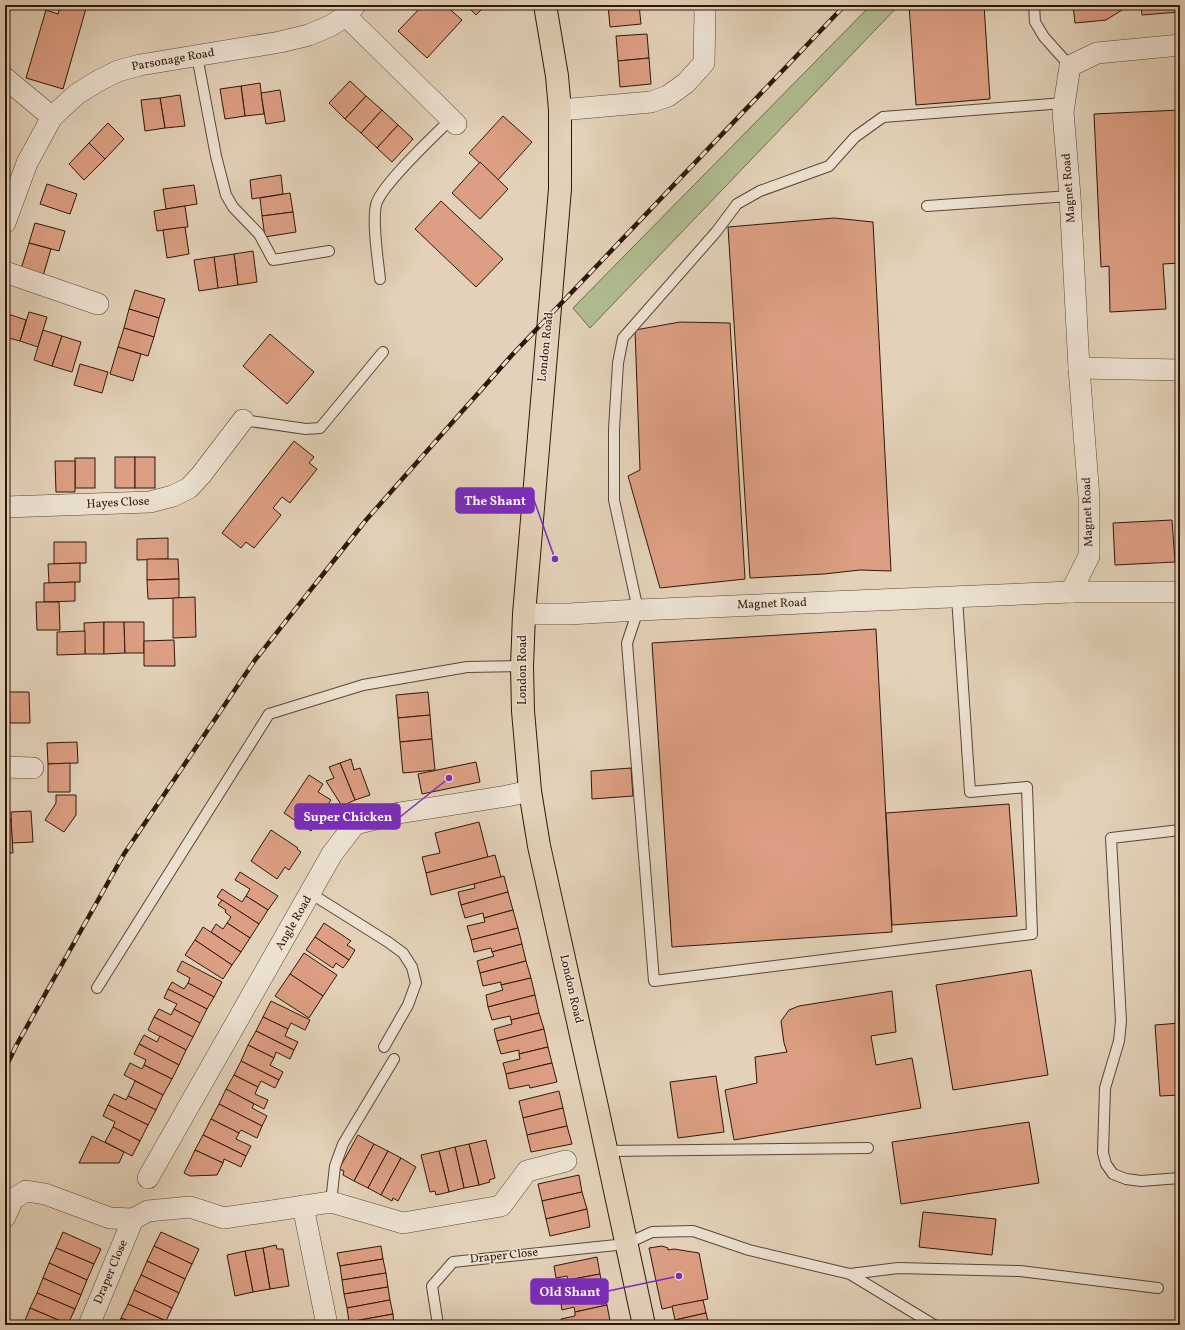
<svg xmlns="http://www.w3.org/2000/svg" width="1185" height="1330" font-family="Vollkorn,serif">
	<rect width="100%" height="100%" fill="#e3d2b9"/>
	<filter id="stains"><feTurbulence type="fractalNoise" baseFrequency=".005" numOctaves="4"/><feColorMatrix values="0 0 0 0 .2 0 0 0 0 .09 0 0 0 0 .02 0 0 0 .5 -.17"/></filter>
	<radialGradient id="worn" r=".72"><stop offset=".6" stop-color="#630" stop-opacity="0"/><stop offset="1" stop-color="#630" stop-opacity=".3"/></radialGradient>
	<path fill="#b0bd91" stroke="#6f6a4e" d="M871,5H899L590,328L573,308Z"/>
	<g fill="#dd9f83" stroke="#2e170a">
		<path d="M61,5H94V7L87,5L63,89L26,78L46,10L58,14Z"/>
		<path d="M423,5H445L462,20L427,58L398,31Z"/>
		<path d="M466,5H486L476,15Z"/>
		<path d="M608,5H639L641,24L610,27Z"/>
		<path d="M909,5H984L990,99L916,105Z"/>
		<path d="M1073,5H1130L1106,20L1075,23Z"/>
		<path d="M1141,5H1180V12L1142,15Z"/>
		<path d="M647,34L649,58L618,61L616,36Z"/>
		<path d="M649,58L651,84L620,87L618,61Z"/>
		<path d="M350,81L366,96L345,119L329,103Z"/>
		<path d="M260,83L264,114L245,116L241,86Z"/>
		<path d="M241,86L245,116L225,119L220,89Z"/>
		<path d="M280,90L285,121L266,124L261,93Z"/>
		<path d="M180,95L185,126L165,128L160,98Z"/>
		<path d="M366,96L382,110L361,133L345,119Z"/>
		<path d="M160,98L165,128L145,131L141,100Z"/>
		<path d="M382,110L398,125L377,148L361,133Z"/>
		<path d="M1180,110V263L1163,264L1166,309L1110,312L1109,266L1101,267L1094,114Z"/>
		<path d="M503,116L532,142L498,180L469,153Z"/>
		<path d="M108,123L124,139L105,159L89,143Z"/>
		<path d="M398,125L413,139L392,162L377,148Z"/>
		<path d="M89,143L105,159L84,180L69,164Z"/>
		<path d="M480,162L508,189L480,219L452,193Z"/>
		<path d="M281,175L283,194L252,199L250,180Z"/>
		<path d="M47,184L77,194L70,214L40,204Z"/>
		<path d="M194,185L197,204L166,209L163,189Z"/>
		<path d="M290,193L293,212L262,216L260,198Z"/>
		<path d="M441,201L503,259L476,287L415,229Z"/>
		<path d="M185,206L188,227L157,231L154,211Z"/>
		<path d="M293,212L296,232L265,237L262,216Z"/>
		<path d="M834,218L873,222L891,571L860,570L824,574L750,578L728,227Z"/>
		<path d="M35,223L65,231L59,251L29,243Z"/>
		<path d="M185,227L189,254L167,258L163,230Z"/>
		<path d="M29,243L51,249L43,276L21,269Z"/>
		<path d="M253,251L257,282L238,285L234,254Z"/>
		<path d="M234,254L238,285L218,288L214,257Z"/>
		<path d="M214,257L218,288L199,291L194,260Z"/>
		<path d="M135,290L165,299L159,318L129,309Z"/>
		<path d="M129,309L159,318L154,337L124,328Z"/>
		<path d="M29,312L47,317L38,347L20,341Z"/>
		<path d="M5,313L26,320L20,341L5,337Z"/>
		<path d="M680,322L730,323L745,579L660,588L628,476L640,470L635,330Z"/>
		<path d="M124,328L154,337L148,356L118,347Z"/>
		<path d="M43,330L62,336L52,366L34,360Z"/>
		<path d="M270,334L314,372L287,404L243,366Z"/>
		<path d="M62,336L81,342L72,372L52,366Z"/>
		<path d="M118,347L141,354L133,381L110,374Z"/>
		<path d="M80,364L108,372L102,393L74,385Z"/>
		<path d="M294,441L314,457L309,463L317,469L290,503L282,497L273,508L281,515L254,548L246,542L241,548L222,533Z"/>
		<rect x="115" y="457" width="20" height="31"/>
		<rect x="135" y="457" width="20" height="31"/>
		<rect x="75" y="458" width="20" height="30"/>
		<path d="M55,461H75V492H56Z"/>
		<path d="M1172,520L1175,562L1115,565L1113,523Z"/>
		<path d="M168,538V559L137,560V539Z"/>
		<path d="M54,542H86V563L54,564Z"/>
		<path d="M147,559H178L179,579L147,580Z"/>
		<path d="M80,563V582L49,583L48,564Z"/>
		<path d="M179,579V598L148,599L147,580Z"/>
		<path d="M75,582V601L44,602V583Z"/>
		<path d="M195,597L196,637L173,638V598Z"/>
		<path d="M36,602H59L60,630H37Z"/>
		<path d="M104,622V654H85L84,623Z"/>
		<path d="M104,622H124L125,653L104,654Z"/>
		<path d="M124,622H144V653H125Z"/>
		<path d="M876,629L892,932L672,947L652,643Z"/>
		<path d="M85,631V654L57,655V632Z"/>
		<path d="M174,640L175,666H144V641Z"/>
		<path d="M5,692H9L10,723L5,724Z"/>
		<path d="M9,692H29L30,723H10Z"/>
		<path d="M428,692L430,715L398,718L396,695Z"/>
		<path d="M430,715L432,739L400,742L398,718Z"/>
		<path d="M432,739L435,770L403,773L400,742Z"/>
		<path d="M77,742L78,763L48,764L47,743Z"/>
		<path d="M351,759L354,770L360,768L370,795L355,800L340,763Z"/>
		<path d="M476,762L480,782L422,794L418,774Z"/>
		<path d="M70,763V792H48V764Z"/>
		<path d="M340,763L355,800L342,806L326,781L334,778L329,767Z"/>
		<path d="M631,768L633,796L592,799L591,771Z"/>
		<path d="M309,775L323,784L318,792L331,800L323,812L327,815L322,822L319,819L311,831L284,813Z"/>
		<path d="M56,795H76V815L64,832L45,820L56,803Z"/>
		<path d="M1009,804L1017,916L892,925L886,813Z"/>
		<path d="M31,811L33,842L12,843L11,812Z"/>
		<path d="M5,819H11L13,853H5Z"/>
		<path d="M479,822L488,857L426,873L422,857L440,853L435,833Z"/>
		<path d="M271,830L298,848L297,849L301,852L289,870L285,867L277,879L251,861Z"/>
		<path d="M495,855L501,877L431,895L426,873Z"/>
		<path d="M240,872L278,896L268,910L246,896L250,889L235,880Z"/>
		<path d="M504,876L508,892L461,905L458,892L475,888L474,884Z"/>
		<path d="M222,889L242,902L246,896L268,910L259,924L217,897Z"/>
		<path d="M508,892L513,910L484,918L483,913L465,918L461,905Z"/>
		<path d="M222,900L259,924L250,938L227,923L231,917L225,912L226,910L218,905Z"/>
		<path d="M513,910L518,928L471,940L467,926L485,922L484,918Z"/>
		<path d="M227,923L250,938L241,952L211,932L216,924L223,929Z"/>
		<path d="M324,923L351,941L347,945L355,950L349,960L315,937Z"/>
		<path d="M203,927L241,952L232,965L195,940Z"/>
		<path d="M518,928L522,944L492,952L491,948L474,952L471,940Z"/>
		<path d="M315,937L349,960L343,968L336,963L333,968L306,950Z"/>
		<path d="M195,940L232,965L223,979L185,955Z"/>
		<path d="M522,944L526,961L480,973L477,961L494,956L492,952Z"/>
		<path d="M304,953L337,975L323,996L290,974Z"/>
		<path d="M182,961L222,982L214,997L188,983L190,978L177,971Z"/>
		<path d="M526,961L531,978L501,985V982L483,986L480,973Z"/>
		<path d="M1031,970L1048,1075L953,1090L936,985Z"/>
		<path d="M290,974L323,996L309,1018L275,996Z"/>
		<path d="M531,978L535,995L488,1007L486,995L503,990L501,985Z"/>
		<path d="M172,982L184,989L188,983L214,997L207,1009L168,989Z"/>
		<path d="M168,989L207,1009L200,1023L174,1009L177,1004L164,998Z"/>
		<path d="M892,991L896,1032L871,1036L876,1065L912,1058L921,1108L734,1140L725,1090L757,1083L755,1057L787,1052L784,1043L781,1021L789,1010L799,1006Z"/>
		<path d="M535,995L539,1013L511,1020L510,1016L492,1020L488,1007Z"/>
		<path d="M271,1001L310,1020L305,1030L291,1023L288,1029L263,1017Z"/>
		<path d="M159,1009L171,1015L174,1009L200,1023L193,1037L154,1017Z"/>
		<path d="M539,1013L544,1029L497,1041L494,1029L512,1024L511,1020Z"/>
		<path d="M154,1017L193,1037L186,1050L148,1030Z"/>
		<path d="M263,1017L288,1029L285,1036L298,1042L294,1050L256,1031Z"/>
		<path d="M1180,1023V1095L1160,1096L1155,1025Z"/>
		<path d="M544,1029L548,1047L519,1054V1050L501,1054L497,1041Z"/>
		<path d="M256,1031L294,1050L290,1059L276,1052L274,1058L248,1045Z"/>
		<path d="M144,1035L157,1042L160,1036L186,1050L179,1065L139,1044Z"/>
		<path d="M139,1044L179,1065L172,1079L144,1065L146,1060L134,1054Z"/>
		<path d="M248,1045L274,1058L270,1065L283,1072L279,1080L241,1061Z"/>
		<path d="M548,1047L552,1063L506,1074L503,1063L520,1059L519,1054Z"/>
		<path d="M241,1061L279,1080L275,1088L261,1081L258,1087L234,1075Z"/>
		<path d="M130,1063L142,1069L144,1065L172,1079L163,1095L124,1075Z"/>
		<path d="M552,1063L557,1082L530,1088L529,1085L509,1089L506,1074Z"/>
		<path d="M234,1075L258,1087L255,1094L268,1100L264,1109L226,1089Z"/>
		<path d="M716,1076L724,1132L678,1138L670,1082Z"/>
		<path d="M135,1081L163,1095L156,1110L128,1096Z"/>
		<path d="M226,1089L254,1104L252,1108L267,1116L262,1126L219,1104Z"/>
		<path d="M559,1091L563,1108L523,1118L519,1101Z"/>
		<path d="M114,1094L126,1100L128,1096L156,1110L148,1125L108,1105Z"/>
		<path d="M219,1104L262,1126L257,1138L241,1130L239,1133L211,1119Z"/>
		<path d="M108,1105L148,1125L140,1141L113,1127L115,1122L103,1116Z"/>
		<path d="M563,1108L567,1126L527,1135L523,1118Z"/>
		<path d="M211,1119L239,1133L236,1139L251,1146L246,1156L203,1135Z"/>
		<path d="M1029,1122L1039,1183L901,1204L892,1142Z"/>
		<path d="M567,1126L572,1144L531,1152L527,1135Z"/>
		<path d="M113,1127L140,1141L132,1156L105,1142Z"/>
		<path d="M203,1135L246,1156L241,1167L224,1159L223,1163L195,1150Z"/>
		<path d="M358,1135L374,1144L354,1181L343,1175L344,1171L339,1169Z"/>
		<path d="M92,1136L124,1152L119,1163H79Z"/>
		<path d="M486,1140L495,1178L489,1180L490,1182L479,1185L469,1144Z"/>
		<path d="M374,1144L388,1151L368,1188L354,1181Z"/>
		<path d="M469,1144L479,1185L464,1188L455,1147Z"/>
		<path d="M455,1147L464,1188L449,1192L439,1151Z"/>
		<path d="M195,1150L223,1163L217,1175L190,1176L184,1173Z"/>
		<path d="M388,1151L401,1158L381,1195L368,1188Z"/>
		<path d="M439,1151L449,1192L436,1195L435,1191L430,1192L421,1155Z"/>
		<path d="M401,1158L416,1167L398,1201L393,1198L392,1201L381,1195Z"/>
		<path d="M579,1175L582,1192L542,1201L538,1184Z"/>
		<path d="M582,1192L587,1209L546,1219L542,1201Z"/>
		<path d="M587,1209L590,1227L550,1236L546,1219Z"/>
		<path d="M923,1212L996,1219L992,1255L919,1247Z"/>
		<path d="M63,1232L101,1249L94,1264L56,1248Z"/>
		<path d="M161,1232L199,1249L192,1264L154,1246Z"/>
		<path d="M276,1245L277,1249H283L289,1286L270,1289L263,1248Z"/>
		<path d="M154,1246L192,1264L185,1279L147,1261Z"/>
		<path d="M381,1246L383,1259L340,1266L337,1253Z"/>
		<path d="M662,1246L668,1248V1250L674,1249L699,1253L708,1299L662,1309L649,1248Z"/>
		<path d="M56,1248L94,1264L87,1280L49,1263Z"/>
		<path d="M263,1248L270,1289L253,1292L245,1251Z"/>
		<path d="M245,1251L253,1292L235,1296L227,1255Z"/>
		<path d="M597,1257L600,1274L568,1280L567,1276L556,1278L554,1266Z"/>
		<path d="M383,1259L386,1273L342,1280L340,1266Z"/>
		<path d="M147,1261L185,1279L179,1293L141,1275Z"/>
		<path d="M49,1263L87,1280L81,1295L43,1278Z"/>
		<path d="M386,1273L388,1287L344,1294L342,1280Z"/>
		<path d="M600,1274L603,1290L560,1298L557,1287L569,1285L568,1280Z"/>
		<path d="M141,1275L179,1293L172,1308L134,1290Z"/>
		<path d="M43,1278L81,1295L75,1309L37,1293Z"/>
		<path d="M388,1287L390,1300L347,1308L344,1294Z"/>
		<path d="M134,1290L172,1308L166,1321L128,1304Z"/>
		<path d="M603,1290L607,1305L575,1312L574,1307L562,1310L560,1298Z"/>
		<path d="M37,1293L75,1309L68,1324L30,1308Z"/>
		<path d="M390,1300L393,1314L349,1322L347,1308Z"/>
		<path d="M703,1300L706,1313L675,1320L672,1306Z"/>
		<path d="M128,1304L166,1321L164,1325H138L121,1318Z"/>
		<path d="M607,1305L610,1321L590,1325H563L561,1319L575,1316V1312Z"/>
		<path d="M30,1308L68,1324V1325H29L24,1323Z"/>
		<path d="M706,1313L709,1325H676L675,1320Z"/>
		<path d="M393,1314L394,1325H350L349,1322Z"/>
		<path d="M121,1318L138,1325H118Z"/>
		<path d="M610,1321V1325H590Z"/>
	</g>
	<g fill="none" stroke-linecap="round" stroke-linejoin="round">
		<defs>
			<g id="service">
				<path d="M1034,5L1035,22L1044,37L1070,66"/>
				<path d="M197,56L216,156L226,195L233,207L259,234L273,260L329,251"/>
				<path d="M927,206L1070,196"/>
				<path d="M380,279C378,260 372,223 376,205C380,186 434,136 451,119"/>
				<path d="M243,420L306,429L320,428L383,352"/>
				<path d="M957,597L970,792L1027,787L1032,934L654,981L627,643L638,610L614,500V429L618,363L623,338L716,232L737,204L760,191L829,166L855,137L883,117L1064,103"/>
				<path d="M1180,830L1111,838L1121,1021L1119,1041L1105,1088L1103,1153L1106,1164L1113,1174L1126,1179L1141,1181L1180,1178"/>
				<path d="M310,893L388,942L403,953L412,967L416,983L408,1005L384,1047"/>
				<path d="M97,988L269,714L363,685L467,667L522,666"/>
				<path d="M607,1151L868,1148"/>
				<path d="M331,1202L335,1166L343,1144L394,1059"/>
				<path d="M850,1274L934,1325"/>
				<path d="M438,1325L432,1286L453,1262L626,1244L652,1232L693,1231L749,1250L850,1274L898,1268L1020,1271L1158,1288"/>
			</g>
			<g id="minor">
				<path d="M346,16L456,124"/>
				<path d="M5,78L52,117"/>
				<path d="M560,110L651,102L668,96L686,83L704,63L705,13L704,5"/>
				<path d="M5,223L27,163L52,117L77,94L98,81L118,71L140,65L280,42L309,35L330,26L346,16L355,5"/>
				<path d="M5,272L98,304"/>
				<path d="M1079,368L1180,370"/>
				<path d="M5,507L150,502L173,496L189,488L201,475L243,420"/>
				<path d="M1071,592L1089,556V498L1079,368L1070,196L1063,112L1070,66L1097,53L1180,45"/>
				<path d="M524,614H569L638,610L1071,592H1180"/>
				<path d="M5,767L33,768"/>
				<path d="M148,1178L332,854L355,824L399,813L507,796L530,791"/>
				<path d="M303,1206L327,1325"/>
				<path d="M5,1217L13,1199L26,1191L45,1194L110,1218L133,1219L148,1211L190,1207L224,1218L331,1202L403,1223L501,1206L527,1171L566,1161"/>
				<path d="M89,1325L133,1219"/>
			</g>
			<path id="primary" d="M545,5L557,76L560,110V189L524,614L522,666L523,711L530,791L539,846L597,1107L644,1325"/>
		</defs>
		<use href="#service" stroke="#5b4636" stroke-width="12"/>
		<use href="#minor" stroke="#5b4636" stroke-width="22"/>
		<use href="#primary" stroke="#2e170a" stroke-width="24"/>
		<use href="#service" stroke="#ede2d2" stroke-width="10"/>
		<use href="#minor" stroke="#ede2d2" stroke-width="21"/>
		<use href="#primary" stroke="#e3d2b9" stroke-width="22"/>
		<defs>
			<path id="rail" d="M5,1069L16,1046L124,854L255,660L366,520L512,355L845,5"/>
		</defs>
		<use href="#rail" stroke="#2e170a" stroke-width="4.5"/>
		<use href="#rail" stroke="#ede2d2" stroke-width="3" stroke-dasharray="9" stroke-linecap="butt"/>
	</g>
	<g text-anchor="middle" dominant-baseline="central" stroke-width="3" stroke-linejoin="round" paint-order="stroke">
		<g font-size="12" fill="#2e170a" stroke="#ede2d2">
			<text transform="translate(173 60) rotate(-10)">Parsonage Road</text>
			<text transform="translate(1069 188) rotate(-94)">Magnet Road</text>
			<text transform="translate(546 347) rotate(-84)">London Road</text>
			<text transform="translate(118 503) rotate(-3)">Hayes Close</text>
			<text transform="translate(1088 512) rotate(-92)">Magnet Road</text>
			<text transform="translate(772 604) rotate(-2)">Magnet Road</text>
			<text transform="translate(523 670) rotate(-90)">London Road</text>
			<text transform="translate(294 923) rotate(-60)">Angle Road</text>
			<text transform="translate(571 989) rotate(77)">London Road</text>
			<text transform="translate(504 1256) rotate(-6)">Draper Close</text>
			<text transform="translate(111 1272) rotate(-67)">Draper Close</text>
		</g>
	</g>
	<path fill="none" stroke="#7b2cbf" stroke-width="1.5" d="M555 559L534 500M449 778L400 817M679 1276L608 1291"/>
	<g fill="#7b2cbf" stroke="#ede2d2" stroke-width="1.5">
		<circle cx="555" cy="559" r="4"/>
		<circle cx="449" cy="778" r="4"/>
		<circle cx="679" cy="1276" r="4"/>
	</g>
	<g fill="#7b2cbf" stroke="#7b2cbf" stroke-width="1.5">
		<rect x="456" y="488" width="78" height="25" rx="4"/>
		<rect x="295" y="804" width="105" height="25" rx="4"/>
		<rect x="531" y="1279" width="77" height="25" rx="4"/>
	</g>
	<g font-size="13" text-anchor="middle" font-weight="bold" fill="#fff">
		<text x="495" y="505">The Shant</text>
		<text x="348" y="821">Super Chicken</text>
		<text x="570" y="1296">Old Shant</text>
	</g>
	<rect width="1185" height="1330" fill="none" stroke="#e3d2b9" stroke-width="20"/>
	<rect x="6" y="6" width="1173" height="1318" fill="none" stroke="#2e170a" stroke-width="2"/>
	<rect x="10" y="10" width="1165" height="1310" fill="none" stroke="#2e170a"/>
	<rect width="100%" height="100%" filter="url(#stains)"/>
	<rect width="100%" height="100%" fill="url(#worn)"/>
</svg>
